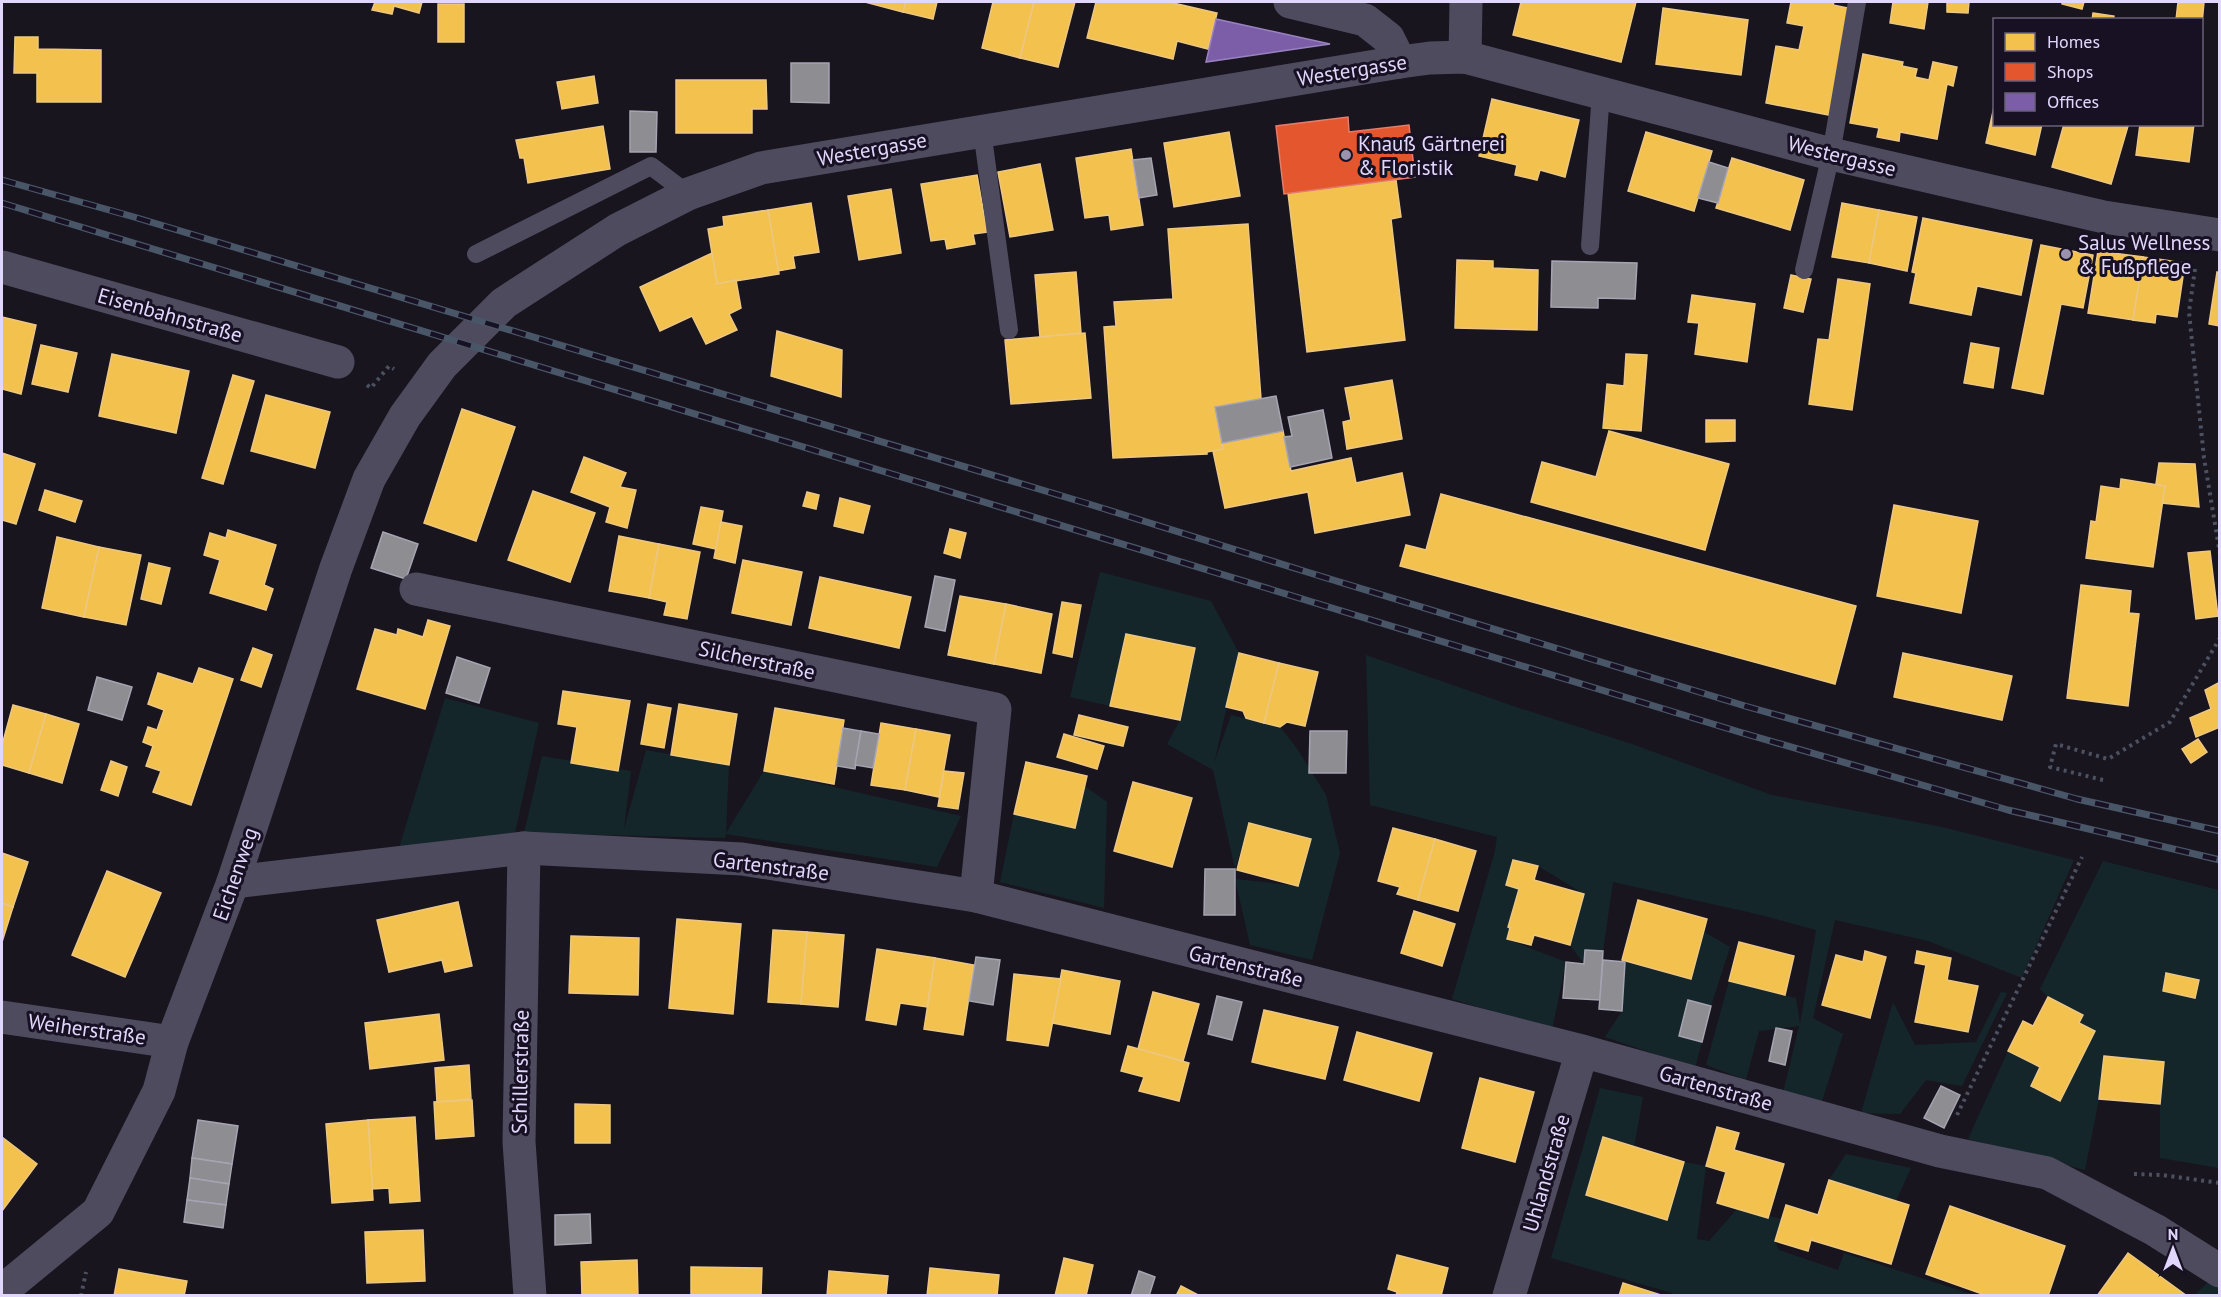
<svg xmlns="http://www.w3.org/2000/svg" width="2221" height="1297" font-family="'PT Sans',sans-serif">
	<rect width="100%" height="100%" fill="#18151f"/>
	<g fill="#15262b">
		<path d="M1100,572L1211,601L1239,653L1214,763L1231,715L1280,727L1296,747L1326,795L1340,853L1312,960L1250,945L1235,879L1298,886L1311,839L1250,823L1235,869L1213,770L1167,744L1180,720L1194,648L1126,634L1110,706L1070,697Z"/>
		<path d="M1366,655L1519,708L1632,744L1772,795L1942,827L2074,860L2022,978L1928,941L1835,920L1813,1018L1843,1034L1820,1108L1783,1093L1799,1026L1759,1031L1746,1080L1706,1065L1729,981L1796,998L1800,1024L1816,930L1761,915L1613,882L1603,951L1586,950L1584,964L1570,945L1584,894L1538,866L1513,860L1506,885L1519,889L1507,939L1566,962L1552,1030L1452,999L1495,851L1497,837L1370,805Z"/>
		<path d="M445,698L539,723L515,833L398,851Z"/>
		<path d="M646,750L729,765L726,833L764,771L961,816L937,867L726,834L725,838L524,833L542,756L631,771L624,829Z"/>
		<path d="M1085,786L1107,802L1104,908L1000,882L1014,814L1075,828Z"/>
		<path d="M2103,861L2219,890V1168L2160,1158V1104L2164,1062L2104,1056L2099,1099L2085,1170L1968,1139L2008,1051L2040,1067L2031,1087L2060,1101L2095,1032L2079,1023L2083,1014L2048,997L2040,989Z"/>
		<path d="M1704,932L1730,947L1711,1006L1688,1001L1679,1036L1702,1042L1695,1068L1605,1037L1622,1011L1625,962L1691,978Z"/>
		<path d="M2001,992L2007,993L1962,1086L1926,1080L1900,1114L1861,1113L1893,1002L1915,1045L1976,1042Z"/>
		<path d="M1600,1088L1643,1097L1634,1147L1603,1138L1586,1195L1667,1219L1684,1162L1706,1166L1697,1239L1709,1241L1737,1209L1782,1219L1775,1241L1779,1250L1838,1270L1844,1253L1974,1295H1671L1672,1293L1551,1258Z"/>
		<path d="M1846,1154L1911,1168L1896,1201L1829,1180Z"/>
		<path d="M2212,1279L2219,1286V1295L2193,1296Z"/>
	</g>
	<g fill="#f2c14e" stroke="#edc782" stroke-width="1.5">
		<path d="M375,2H422L419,13L394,6L392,14L372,10Z"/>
		<path d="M865,2H906L903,12Z"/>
		<path d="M906,2H937L933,19L903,12Z"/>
		<path d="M993,2H1034L1020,58L982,48Z"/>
		<path d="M1034,2H1075L1058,67L1020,58Z"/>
		<path d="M1096,2H1169L1217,13L1208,49L1177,41L1173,59L1087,38Z"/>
		<path d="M1521,2H1636L1621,62L1513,35Z"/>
		<path d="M1791,2H1834L1833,5L1848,8L1829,115L1766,103L1776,46L1799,50L1804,26L1787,23Z"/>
		<path d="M1893,2H1928L1924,29L1890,23Z"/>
		<path d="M1947,2H1969L1968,13L1947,12Z"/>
		<path d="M2062,2H2084L2082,9L2062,4Z"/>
		<path d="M2178,2H2204L2202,24V20H2176Z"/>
		<rect x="438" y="4" width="26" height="38"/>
		<path d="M1663,8L1748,20L1741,75L1656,64Z"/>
		<path d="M2093,13L2114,16L2113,20H2092Z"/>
		<path d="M15,37H38V49L101,50V102H37V73H14Z"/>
		<path d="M1863,54L1903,62L1902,66L1917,69L1915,77L1929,80L1933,62L1957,67L1953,86L1947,84L1937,139L1900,132L1899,141L1877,137L1879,128L1850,123Z"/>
		<path d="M594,76L598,103L562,109L557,82Z"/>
		<path d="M676,80H766L767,109H752V133H676Z"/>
		<path d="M1492,99L1579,120L1565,177L1540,170L1537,180L1515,175L1517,165L1479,156Z"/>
		<path d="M1994,107V124H2042L2035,155L1986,143Z"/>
		<path d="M2064,124L2128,126L2111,184L2052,167Z"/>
		<path d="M2140,124H2194L2189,162L2136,155Z"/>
		<path d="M603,126L610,169L528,183L524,158H520L516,140Z"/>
		<path d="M1229,132L1240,196L1174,207L1164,143Z"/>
		<path d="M1646,132L1712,151L1694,211L1628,191Z"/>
		<path d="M1131,149L1143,225L1111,230L1109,215L1085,218L1076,158Z"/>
		<path d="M1732,158L1804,180L1790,230L1716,208Z"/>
		<path d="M1040,164L1053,230L1010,237L998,172Z"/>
		<path d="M977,175L987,232L973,234L975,244L947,249L945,239L931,241L921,184Z"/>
		<path d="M1396,180L1401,217L1391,219L1405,340L1307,352L1288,193Z"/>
		<path d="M891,189L901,253L859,260L848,196Z"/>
		<path d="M811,203L819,252L793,256L795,268L778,271L768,210Z"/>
		<path d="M1842,203L1879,210L1869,263L1832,257Z"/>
		<path d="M768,210L779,274L717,284L708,229L724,226L723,217Z"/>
		<path d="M1879,210L1917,217L1907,271L1869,263Z"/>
		<path d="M1923,218L2032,240L2021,295L1977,286L1971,315L1910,303L1916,273L1912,272Z"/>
		<path d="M1248,224L1261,399L1215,407L1223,449L1207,452V454L1113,458L1104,327L1116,326L1114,302L1173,299L1168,229Z"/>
		<path d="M2041,245L2093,255L2083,308L2061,304L2043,394L2012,388Z"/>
		<path d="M2098,251L2143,257L2133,320L2088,313Z"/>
		<path d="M712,253L717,284L736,280L741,308L729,314L737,330L706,344L692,316L660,331L640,287Z"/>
		<path d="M2143,257L2185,263L2177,317L2156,314L2155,323L2133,320Z"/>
		<path d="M1457,260L1493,261V268L1538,270L1537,330L1455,328Z"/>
		<path d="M1076,272L1081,333L1040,337L1035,275Z"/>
		<path d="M2217,272L2220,273V326L2209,324Z"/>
		<path d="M1791,275L1811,279L1803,312L1784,308Z"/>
		<path d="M1838,279L1870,284L1852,410L1809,404L1818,339L1829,340Z"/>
		<path d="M1692,295L1755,304L1747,362L1695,354L1699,323L1688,322Z"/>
		<path d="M2,317L36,325L21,394L2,389Z"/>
		<path d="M777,331L842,350L841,397L771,376Z"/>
		<path d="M1085,333L1091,398L1011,404L1005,340Z"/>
		<path d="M1971,343L1999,348L1993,388L1964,383Z"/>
		<path d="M41,345L77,353L68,392L32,384Z"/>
		<path d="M112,354L189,371L176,433L99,416Z"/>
		<path d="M1626,354L1647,355L1641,431L1603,428L1607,384L1624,386Z"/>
		<path d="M233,375L254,381L223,484L202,478Z"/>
		<path d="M1392,380L1402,439L1347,449L1343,422L1351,420L1345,388Z"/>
		<path d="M266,395L330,412L315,468L251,451Z"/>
		<path d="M462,409L515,427L476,541L424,523Z"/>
		<path d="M1706,420H1735V441L1706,442Z"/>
		<path d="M1283,431L1291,471L1351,458L1356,483L1402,473L1410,515L1315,533L1308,492L1225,508L1213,451L1223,449L1222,443Z"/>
		<path d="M1609,431L1729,464L1705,550L1531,502L1542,462L1596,477Z"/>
		<path d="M2,453L35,464L16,524L2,520Z"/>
		<path d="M584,457L626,473L620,487L636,490L627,528L606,522L610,507L571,492Z"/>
		<path d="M2159,463L2195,464L2199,507L2162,503L2165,486L2156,484Z"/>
		<path d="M2121,479L2165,486L2153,567L2086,558L2091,521L2096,522L2101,486L2120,489Z"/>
		<path d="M45,490L82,501L75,522L39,510Z"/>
		<path d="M533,491L595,513L570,582L508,560Z"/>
		<path d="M807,492L819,495L816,509L803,506Z"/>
		<path d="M1441,494L1856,606L1835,684L1400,566L1406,545L1426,550Z"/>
		<path d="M840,498L870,506L863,533L834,526Z"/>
		<path d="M1894,505L1978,521L1961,613L1877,596Z"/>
		<path d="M701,507L723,511L716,549L693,544Z"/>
		<path d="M721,522L742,526L735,563L714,558Z"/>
		<path d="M950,529L966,533L960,558L944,553Z"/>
		<path d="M228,530L276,545L264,585L273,589L266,610L210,593L220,560L204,555L210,533L226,538Z"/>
		<path d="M619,536L659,544L649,598L609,591Z"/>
		<path d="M57,537L99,547L84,617L42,608Z"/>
		<path d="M659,544L700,552L687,619L664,615L667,602L649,598Z"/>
		<path d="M99,547L141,555L126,625L84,617Z"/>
		<path d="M2210,551L2218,616L2196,619L2188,553Z"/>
		<path d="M743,560L802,572L791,625L732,613Z"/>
		<path d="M149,563L170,568L161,604L141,599Z"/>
		<path d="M820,577L911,597L899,648L809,628Z"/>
		<path d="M2081,585L2131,591L2129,613L2139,614L2128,706L2067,698Z"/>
		<path d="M960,596L1006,604L994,664L948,655Z"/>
		<path d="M1062,602L1081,605L1072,657L1053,653Z"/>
		<path d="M1006,604L1052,614L1041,673L994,664Z"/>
		<path d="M428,620L450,626L425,709L357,689L375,629L397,635L398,629L423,637Z"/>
		<path d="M1126,634L1195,648L1180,720L1110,706Z"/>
		<path d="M253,648L272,655L261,687L241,680Z"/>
		<path d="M1239,653L1279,663L1264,723L1246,718L1243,711L1226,707Z"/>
		<path d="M1903,653L2012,676L2002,720L1894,697Z"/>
		<path d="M1279,663L1318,672L1305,726L1287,722L1280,727L1264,723Z"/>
		<path d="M199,668L233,679L191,805L153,792L161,771L146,766L153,746L143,742L148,727L157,730L164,710L148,704L158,673L193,684Z"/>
		<path d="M2220,682V727L2196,737L2190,718L2211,709L2205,690Z"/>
		<path d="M563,691L630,701L618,771L571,763L577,727L558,724Z"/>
		<path d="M648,704L671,708L664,748L641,744Z"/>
		<path d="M679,704L737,714L729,765L671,755Z"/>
		<path d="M13,705L46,714L29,773L2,765V745Z"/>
		<path d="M775,708L844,720L834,784L764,771Z"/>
		<path d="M46,714L79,724L62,783L29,773Z"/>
		<path d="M1079,715L1128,727L1123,746L1074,735Z"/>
		<path d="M881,723L916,729L905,790L871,785Z"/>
		<path d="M916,729L950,735L939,797L905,790Z"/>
		<path d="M1064,734L1104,746L1097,769L1057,757Z"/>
		<path d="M2198,739L2207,752L2191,763L2182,749Z"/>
		<path d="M111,761L127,767L118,796L101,790Z"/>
		<path d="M1026,762L1087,776L1075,828L1014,814Z"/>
		<path d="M944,771L964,773L958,809L938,806Z"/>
		<path d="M1133,782L1192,798L1172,867L1114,851Z"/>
		<path d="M1249,823L1311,839L1298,886L1237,870Z"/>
		<path d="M1393,828L1435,839L1418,900L1397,894L1400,887L1378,881Z"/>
		<path d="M1435,839L1476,851L1458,911L1418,900Z"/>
		<path d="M2,853L28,862L13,907L2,903Z"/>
		<path d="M1513,860L1538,866L1534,880L1584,894L1570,945L1534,935L1531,945L1507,939L1510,928L1508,927L1519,889L1506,885Z"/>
		<path d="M107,871L161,893L125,977L72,955Z"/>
		<path d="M1638,900L1707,919L1691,979L1622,960Z"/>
		<path d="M458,902L472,966L445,972L442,960L389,972L377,920Z"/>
		<path d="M2,903L13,907L2,942Z"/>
		<path d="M1414,911L1455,924L1442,966L1401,953Z"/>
		<path d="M677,919L741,924L733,1014L669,1008Z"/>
		<path d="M773,930L807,932L801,1004L768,1002Z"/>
		<path d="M807,932L844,935L838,1007L801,1004Z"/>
		<path d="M571,936L639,938L638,995L569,993Z"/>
		<path d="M1739,942L1794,956L1785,995L1729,981Z"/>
		<path d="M877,949L935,958L927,1007L900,1003L896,1025L866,1020Z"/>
		<path d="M1865,951L1886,957L1870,1018L1822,1005L1836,955L1863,962Z"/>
		<path d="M1917,951L1951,958L1947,980L1978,986L1968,1032L1915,1022L1926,965L1915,963Z"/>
		<path d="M935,958L974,965L963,1035L924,1029Z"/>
		<path d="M1062,970L1120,981L1110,1034L1052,1023Z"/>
		<path d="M2166,973L2199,980L2195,998L2163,991Z"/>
		<path d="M1014,974L1061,979L1048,1046L1007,1040Z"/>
		<path d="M1153,992L1199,1004L1183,1061L1138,1049Z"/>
		<path d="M2048,997L2083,1015L2079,1023L2095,1031L2060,1101L2031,1086L2040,1067L2008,1051L2023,1021L2033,1026Z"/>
		<path d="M1264,1010L1338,1027L1325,1079L1252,1062Z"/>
		<path d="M439,1014L444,1060L370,1069L365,1023Z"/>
		<path d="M1357,1032L1432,1053L1419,1101L1344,1080Z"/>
		<path d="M1128,1046L1189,1063L1179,1101L1139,1091L1144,1077L1121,1071Z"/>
		<path d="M2104,1056L2164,1062L2160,1104L2099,1099Z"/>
		<path d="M469,1065L471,1099L437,1102L435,1068Z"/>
		<path d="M1480,1078L1534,1092L1515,1162L1462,1148Z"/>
		<path d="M472,1100L474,1136L436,1139L434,1102Z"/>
		<path d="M575,1104L610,1105V1143H575Z"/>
		<path d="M415,1117L420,1201L390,1203L389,1188L372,1189L368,1120Z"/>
		<path d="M368,1120L373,1200L332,1203L326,1124Z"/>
		<path d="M1717,1127L1739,1133L1734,1150L1784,1164L1768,1218L1717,1203L1726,1172L1706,1166Z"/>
		<path d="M2,1137L37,1164L2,1211Z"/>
		<path d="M1603,1137L1684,1162L1667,1220L1586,1195Z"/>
		<path d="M1829,1180L1909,1205L1891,1264L1811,1240L1808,1251L1775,1241L1786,1205L1818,1215Z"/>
		<path d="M1950,1206L2065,1246L2048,1296H1988L1926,1274Z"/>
		<path d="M423,1230L425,1281L367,1283L365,1232Z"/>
		<path d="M2128,1253L2187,1296H2097Z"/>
		<path d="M1397,1255L1448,1268L1441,1296H1396L1397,1292L1388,1289Z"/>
		<path d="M1064,1258L1093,1265L1086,1296H1055Z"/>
		<path d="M637,1260L638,1296H582L581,1262Z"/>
		<path d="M691,1267L762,1268L761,1296H691Z"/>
		<path d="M930,1268L999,1275L997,1296H927Z"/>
		<path d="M119,1269L187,1281L184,1296H114Z"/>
		<path d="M829,1271L888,1276L886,1296H827Z"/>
		<path d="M1623,1283L1664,1296H1619Z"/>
		<path d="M1181,1286L1200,1296H1176Z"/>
	</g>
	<path fill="#e4572e" stroke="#e37d6c" stroke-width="1.5" d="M1348,117L1349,132L1409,125L1415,177L1284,194L1276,126Z"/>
	<path fill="#7b5ea7" stroke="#9a82c0" stroke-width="1.5" d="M1216,19L1330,44L1206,62Z"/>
	<g fill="#8d8d92" stroke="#a6a3b2" stroke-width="1.5">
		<path d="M791,63H829V103L791,102Z"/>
		<path d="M630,111L657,112L656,152H630Z"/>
		<path d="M1151,158L1157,195L1139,198L1133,160Z"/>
		<path d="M1709,162L1728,168L1718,203L1698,198Z"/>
		<path d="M1552,261L1637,263L1635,299L1598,298V308L1551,307Z"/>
		<path d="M1276,396L1283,431L1222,443L1215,407Z"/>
		<path d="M1323,410L1332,458L1290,467L1284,437L1292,436L1288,417Z"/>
		<path d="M383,532L418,544L406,579L371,568Z"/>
		<path d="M935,576L955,580L945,631L925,627Z"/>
		<path d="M457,657L490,668L479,703L446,693Z"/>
		<path d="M97,677L132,687L122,720L88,710Z"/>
		<path d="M843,728L861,731L855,769L837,766Z"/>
		<path d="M861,731L879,734L873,768L855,765Z"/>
		<path d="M1310,731H1347L1346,773H1309Z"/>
		<path d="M1205,869H1235V915H1204Z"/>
		<path d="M1585,950L1603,951L1600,1000L1563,998L1566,962L1584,964Z"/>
		<path d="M976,957L1000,960L993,1005L969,1001Z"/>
		<path d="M1603,960L1625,962L1622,1011L1599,1009Z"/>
		<path d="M1217,996L1242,1002L1232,1040L1208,1034Z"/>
		<path d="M1688,1000L1711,1006L1702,1042L1679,1036Z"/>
		<path d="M1776,1028L1792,1031L1785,1065L1769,1061Z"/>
		<path d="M1941,1086L1960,1095L1944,1128L1924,1118Z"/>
		<path d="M198,1120L238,1126L232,1164L192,1158Z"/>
		<path d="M192,1158L232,1164L229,1184L190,1178Z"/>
		<path d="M190,1178L229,1184L226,1205L187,1200Z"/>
		<path d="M187,1200L226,1205L223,1228L184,1222Z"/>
		<path d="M590,1214L591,1243L555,1245V1215Z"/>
		<path d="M1139,1271L1155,1277L1149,1296H1131Z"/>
	</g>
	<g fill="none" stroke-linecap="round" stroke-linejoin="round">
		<g stroke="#4b5160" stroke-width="4" stroke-dasharray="3 4.5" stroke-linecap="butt">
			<path d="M2195,269L2189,312L2204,458L2220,554"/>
			<path d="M367,385L371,388L389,366L394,369"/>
			<path d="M2103,780L2050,767L2056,744L2108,759L2170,722L2220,638"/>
			<path d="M1957,1115L2082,857"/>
			<path d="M2134,1174L2162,1175L2220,1183"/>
			<path d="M81,1296L86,1272"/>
		</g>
		<g stroke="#4f4b5f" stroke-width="18">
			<path d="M982,130L1009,330"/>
			<path d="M1590,246L1601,92"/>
			<path d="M476,254L651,166L688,194"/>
			<path d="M1804,270L1831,154L1857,2"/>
		</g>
		<g stroke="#4f4b5f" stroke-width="33">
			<path d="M1290,2L1365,20L1388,38L1400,62"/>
			<path d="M1465,57L1466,2"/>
			<path d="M2,267L338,362"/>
			<path d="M416,589L995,709L976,896"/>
			<path d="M524,848L519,1142L530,1296"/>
			<path d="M233,882L524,848L742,859L976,896L1582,1051L1940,1151L2047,1173L2155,1230L2220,1271"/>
			<path d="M2,1017L172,1042"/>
			<path d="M2,1291L98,1212L159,1091L172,1042L233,882L336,568L369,479L405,416L442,365L504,303L617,230L688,194L761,168L1400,62L1430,58L1465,57L1831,154L2104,217L2220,235"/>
			<path d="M1509,1296L1582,1051"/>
		</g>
		<defs>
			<g id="rail">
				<path d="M2,180L134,217L1092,505L1307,572L1745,706L2077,799L2220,831"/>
				<path d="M2,203L1736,731L2008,810L2220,860"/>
			</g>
		</defs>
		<use href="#rail" stroke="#495668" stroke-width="7"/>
		<use href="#rail" stroke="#171123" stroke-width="4.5" stroke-dasharray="14" stroke-linecap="butt"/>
	</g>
	<g fill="#9b92ae" stroke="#171123" stroke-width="2">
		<circle cx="1346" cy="155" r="6"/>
		<circle cx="2066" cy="254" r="6"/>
	</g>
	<g text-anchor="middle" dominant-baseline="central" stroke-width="6" stroke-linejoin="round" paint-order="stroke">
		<g font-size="21" fill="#e1d6fb" stroke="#171123">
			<text transform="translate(1352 70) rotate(-9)">Westergasse</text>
			<text transform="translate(872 149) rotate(-10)">Westergasse</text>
			<text transform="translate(1842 156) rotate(14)">Westergasse</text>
			<text transform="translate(170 315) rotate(16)">Eisenbahnstraße</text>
			<text transform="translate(757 660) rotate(12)">Silcherstraße</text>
			<text transform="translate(771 866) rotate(7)">Gartenstraße</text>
			<text transform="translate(235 874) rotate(-71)">Eichenweg</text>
			<text transform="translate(1246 966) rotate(14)">Gartenstraße</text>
			<text transform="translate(87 1029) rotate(8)">Weiherstraße</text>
			<text transform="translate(520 1072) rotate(-89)">Schillerstraße</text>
			<text transform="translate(1716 1088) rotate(16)">Gartenstraße</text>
			<text transform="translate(1546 1173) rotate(-74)">Uhlandstraße</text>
		</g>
		<g font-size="21" fill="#e1d6fb" stroke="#171123" text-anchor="start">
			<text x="1358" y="143">Knauß Gärtnerei<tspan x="1358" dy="24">&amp; Floristik</tspan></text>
			<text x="2078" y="242">Salus Wellness<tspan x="2078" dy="24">&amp; Fußpflege</tspan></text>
		</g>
	</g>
	<rect width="2221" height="1297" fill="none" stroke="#e1d6fb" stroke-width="6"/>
	<rect x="1993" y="18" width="210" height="108" fill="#171123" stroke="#686079" stroke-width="1.5"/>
	<rect x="2005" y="33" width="30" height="18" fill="#f2c14e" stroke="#686079" stroke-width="1.5"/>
	<text x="2047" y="48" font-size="18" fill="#e1d6fb">Homes</text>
	<rect x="2005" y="63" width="30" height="18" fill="#e4572e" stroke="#686079" stroke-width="1.5"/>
	<text x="2047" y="78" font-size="18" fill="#e1d6fb">Shops</text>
	<rect x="2005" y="93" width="30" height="18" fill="#7b5ea7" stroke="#686079" stroke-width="1.5"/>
	<text x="2047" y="108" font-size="18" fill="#e1d6fb">Offices</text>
	<g transform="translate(2173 1249)" stroke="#171123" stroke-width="4.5" paint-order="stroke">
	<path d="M0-4.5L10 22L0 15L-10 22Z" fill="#e1d6fb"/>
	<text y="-9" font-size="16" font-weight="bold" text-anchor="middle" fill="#e1d6fb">N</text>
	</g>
</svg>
